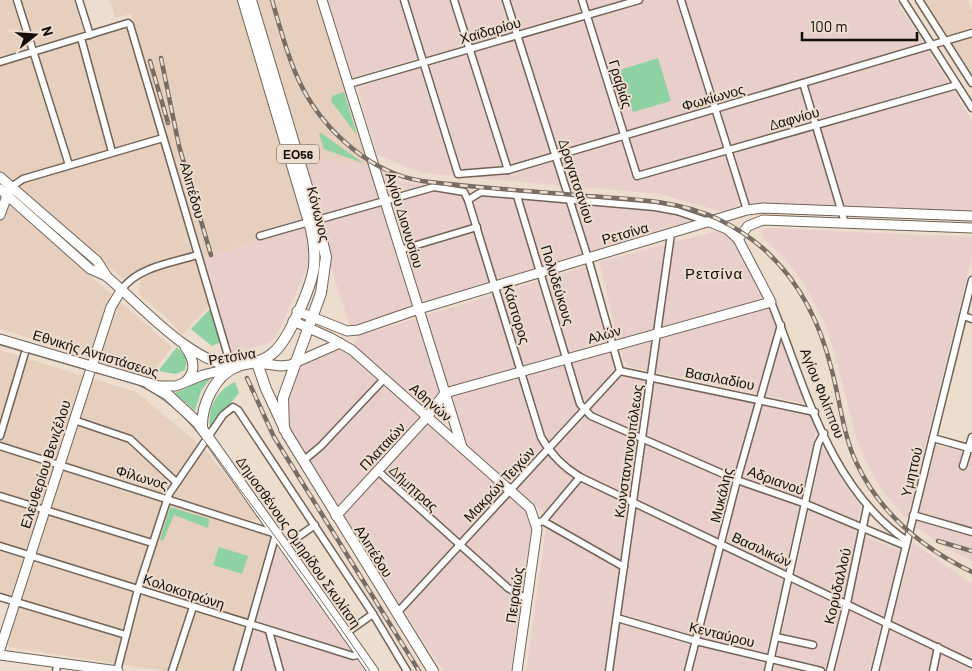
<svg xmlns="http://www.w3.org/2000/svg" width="972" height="671" font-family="Barlow,sans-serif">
	<rect width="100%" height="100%" fill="#edddcf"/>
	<g fill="#e6cfbc">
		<path d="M0,0H12L28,50L0,59Z"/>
		<path d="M22,0H74L84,33L37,47Z"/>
		<path d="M110,0H239L304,217L255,232L257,241L201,258L131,14L115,18Z"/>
		<path d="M255,0H318L371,167L325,160L304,165Z"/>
		<path d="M923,0H968L972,11V77Z"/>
		<path d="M127,27L159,135L114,149L83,41Z"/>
		<path d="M78,43L108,151L10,179L0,171V66Z"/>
		<path d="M161,142L195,254L122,278L21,189L23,182Z"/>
		<path d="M0,197L172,347L148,378L143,373L0,329Z"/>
		<path d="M196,258L210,305L182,335L170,321L138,293L142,275Z"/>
		<path d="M0,350L136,392L205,449L258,517L257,519L247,521L0,443Z"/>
		<path d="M0,451L54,468L13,599L0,594Z"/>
		<path d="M61,470L273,537L234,671H164L8,647L6,642Z"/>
	</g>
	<g fill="#e9cfcc">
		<path d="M328,0H400L418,58L352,78Z"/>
		<path d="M409,0H896L972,120V211L755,204L723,212L660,194L464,177Z"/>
		<path d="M420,68L455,176L421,173L377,155L357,87Z"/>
		<path d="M325,160L350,162L371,167L380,198L319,216L304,165Z"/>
		<path d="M381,172L396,180L422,185L388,195Z"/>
		<path d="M431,190L670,212L685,217L686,222L350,326L330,265L321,221Z"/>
		<path d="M304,217L310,251L308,266L280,329L274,339L267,344L230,353L203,258L257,241L254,232Z"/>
		<path d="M767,228L972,237V257L907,519L883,492L865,460L856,437L834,351L824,321L801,279L785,259L764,239L762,231Z"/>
		<path d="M724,229L735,240L767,299L804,395L802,403L630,367L623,360L599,262Z"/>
		<path d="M588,266L615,371L509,485L466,446L449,384L439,387L440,394L427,413L353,347L357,336Z"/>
		<path d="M338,347L347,352L516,500L528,513L531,529L511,671H443L363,548L288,425L287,397L297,370L301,366Z"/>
		<path d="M622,375L809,413L816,430L763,671H526L546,528L543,512L516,489Z"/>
		<path d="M936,445L972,454V561L948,549L916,527Z"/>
		<path d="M822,450L826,451L844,484L861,506L855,532L901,551L869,671H774Z"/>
		<path d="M913,543L972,584V671H879Z"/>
		<path d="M277,547L365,671H240Z"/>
	</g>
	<g fill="#8ed1a2">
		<path d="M658,58L671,101L633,112L620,70Z"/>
		<path d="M344,92L357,135L331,101L332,96Z"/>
		<path d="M319,133H321L363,163L324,149Z"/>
		<path d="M209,310L211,311L221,342L212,346L191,329Z"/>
		<path d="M177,347L187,359L185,370L176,374L158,371Z"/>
		<path d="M208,378L210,379L201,391L195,411L175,393Z"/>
		<path d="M235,382L239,393L210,428C207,408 217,390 235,382Z"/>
		<path d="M170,507L209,519L208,528L174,515L163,541L160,540Z"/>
		<path d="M219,547L248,556L242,574L213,565Z"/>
	</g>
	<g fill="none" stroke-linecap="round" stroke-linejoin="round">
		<defs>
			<g id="street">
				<path d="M17,0L69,165"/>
				<path d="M79,0L90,35"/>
				<path d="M404,0L458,174L508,170L972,33"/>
				<path d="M454,0L508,170"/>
				<path d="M506,0L588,258L620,371"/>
				<path d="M582,0L637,176L957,85"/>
				<path d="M681,0L747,210"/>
				<path d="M903,0L972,108"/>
				<path d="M919,0L972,83"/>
				<path d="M81,38L112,152"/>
				<path d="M0,62L128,23L130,25L231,366"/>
				<path d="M803,83L845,223"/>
				<path d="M349,84L639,0"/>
				<path d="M11,187L23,179L163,138"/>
				<path d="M517,196L580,404L591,416L737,480L806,504L906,546"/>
				<path d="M468,200L481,192L655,207L677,211L709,222"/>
				<path d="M317,220L434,187L464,192L468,200L541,437C550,453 563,467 580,477L972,664"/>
				<path d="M260,236L309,222"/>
				<path d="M400,250L477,227"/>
				<path d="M122,289C138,267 172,263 197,255"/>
				<path d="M771,302C805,385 828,487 907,541"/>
				<path d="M963,316L972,319"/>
				<path d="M620,371L815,412"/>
				<path d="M74,420L130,439L175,481"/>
				<path d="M0,436L27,346"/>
				<path d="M933,438L972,449"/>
				<path d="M0,446L276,534L237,671"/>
				<path d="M303,461L321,446L384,379"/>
				<path d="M963,466L972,437"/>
				<path d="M378,471L508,588L527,599"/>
				<path d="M0,496L152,543"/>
				<path d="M913,515L972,532"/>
				<path d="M543,521L580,477"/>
				<path d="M536,523L543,521L624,567"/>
				<path d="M0,546L353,656L361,654"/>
				<path d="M285,546L315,525"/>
				<path d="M0,597L126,635"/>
				<path d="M397,613L620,371"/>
				<path d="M617,618L696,641L821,671"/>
				<path d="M269,631L280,671"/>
				<path d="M346,633L373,614"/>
				<path d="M776,637L813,645"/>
				<path d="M56,671L58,663"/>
				<path d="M117,671L138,589L169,494L223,415L233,407L238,410L373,614L407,671"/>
				<path d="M172,671L193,607"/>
				<path d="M609,671L671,234"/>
				<path d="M688,671L737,480L781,325"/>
				<path d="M768,671L818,444L824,433"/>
				<path d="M830,671L847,603L867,507"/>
				<path d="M875,671L972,280"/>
				<path d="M933,671L938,647"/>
			</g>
			<g id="secondary">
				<path d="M322,0L462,447"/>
				<path d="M0,177L97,261L106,275"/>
				<path d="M0,189L90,269L106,276C140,304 191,364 237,367"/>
				<path d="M0,215L9,190"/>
				<path d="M738,239L748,226L763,220L972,228"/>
				<path d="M297,311L347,331L358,330L419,309L747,210L763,208L972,216"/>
				<path d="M293,321L329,337L352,350L530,508L537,529L517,671"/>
				<path d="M0,339L159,386H176L203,375L231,368"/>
				<path d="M257,363L281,366L290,365L340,343"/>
				<path d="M185,382C197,371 194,359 185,347"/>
				<path d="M445,393L771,302L738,239L727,229L710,222"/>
				<path d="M336,516L427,417L445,393"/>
				<path d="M0,649L111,307L122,289"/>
				<path d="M0,655L118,671"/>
			</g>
			<g id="primary">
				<path d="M251,0L317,220L326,257L321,293L283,398L284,429"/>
				<path d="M257,363L266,389L287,434L433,671"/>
				<path d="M149,384L168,395L198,423L373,671"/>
				<path d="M202,429C201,406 214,375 238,366C251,362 262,363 273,353C289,340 311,287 314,267C315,254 314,241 311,229L243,0"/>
			</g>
		</defs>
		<use href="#street" stroke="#716356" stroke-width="9"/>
		<use href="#secondary" stroke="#716356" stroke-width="11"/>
		<use href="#primary" stroke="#716356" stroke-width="12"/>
		<use href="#street" stroke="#fff" stroke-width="6"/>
		<use href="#secondary" stroke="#fff" stroke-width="9"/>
		<use href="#primary" stroke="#fff" stroke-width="10"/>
		<path stroke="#776d64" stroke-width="1" d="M0,345L138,385C187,407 214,455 245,496C288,553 330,612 370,671"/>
		<defs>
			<g id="rail">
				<path d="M272,0C290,62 300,106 353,149C373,165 396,177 422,181C477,188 533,191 588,196C632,199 677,200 718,219C781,249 816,305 832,371C840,401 843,434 856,462C880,514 922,548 972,572"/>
				<path d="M161,58L179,146L211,255"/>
				<path d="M150,61L168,123"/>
				<path d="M247,378L274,437L419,671"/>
				<path d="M938,541L972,551"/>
			</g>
		</defs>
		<use href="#rail" stroke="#776d64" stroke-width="4.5"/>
		<use href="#rail" stroke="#edddcf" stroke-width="2.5" stroke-dasharray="8" stroke-linecap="butt"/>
	</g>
	<g text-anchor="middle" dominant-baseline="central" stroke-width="4" stroke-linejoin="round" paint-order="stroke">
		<rect fill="#edddcf" stroke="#544c44" stroke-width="1" x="277" y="144.5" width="42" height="19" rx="4"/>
		<g font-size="12" font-weight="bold" fill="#130e09">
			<text x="298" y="154">ΕΟ56</text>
		</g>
		<g font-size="14" fill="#130e09" stroke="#edddcf">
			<text transform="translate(490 30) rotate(-16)">Χαϊδαρίου</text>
			<text transform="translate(621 84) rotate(73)">Γραβιάς</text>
			<text transform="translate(713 97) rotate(-16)">Φωκίωνος</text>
			<text transform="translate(794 118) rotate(-16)">Δαφνίου</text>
			<text transform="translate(577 181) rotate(72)">Δραγατσανίου</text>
			<text transform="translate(193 190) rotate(74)">Αλιπέδου</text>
			<text transform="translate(319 214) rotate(76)">Κόνωνος</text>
			<text transform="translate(405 220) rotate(73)">Αγίου Διονυσίου</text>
			<text transform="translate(625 233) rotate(-16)">Ρετσίνα</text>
			<text transform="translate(558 285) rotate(73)">Πολυδεύκους</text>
			<text transform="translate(517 314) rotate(73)">Κάστορος</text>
			<text transform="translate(604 334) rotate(-16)">Αλών</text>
			<text transform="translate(96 353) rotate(17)">Εθνικής Αντιστάσεως</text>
			<text transform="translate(232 356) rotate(-9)">Ρετσίνα</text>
			<text transform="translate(720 378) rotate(11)">Βασιλαδίου</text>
			<text transform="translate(823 393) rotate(68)">Αγίου Φιλίππου</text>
			<text transform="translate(431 402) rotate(41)">Αθηνών</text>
			<text transform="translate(382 446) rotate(-47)">Πλαταιών</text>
			<text transform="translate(628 451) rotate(-82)">Κωνσταντινουπόλεως</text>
			<text transform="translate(45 464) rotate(-72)">Ελευθερίου Βενιζέλου</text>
			<text transform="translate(911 472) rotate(-76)">Υμηττού</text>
			<text transform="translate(142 477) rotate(17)">Φίλωνος</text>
			<text transform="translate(776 480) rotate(20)">Αδριανού</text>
			<text transform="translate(499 484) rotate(-47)">Μακρών Τειχών</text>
			<text transform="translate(414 488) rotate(43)">Δήμητρας</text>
			<text transform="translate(721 495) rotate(-76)">Μυκάλης</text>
			<text transform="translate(299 542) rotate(55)">Δημοσθένους Ομηρίδου Σκυλίτση</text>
			<text transform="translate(762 549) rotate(25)">Βασιλικών</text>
			<text transform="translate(374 551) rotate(58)">Αλιπέδου</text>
			<text transform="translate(837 586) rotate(-77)">Κορυδαλλού</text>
			<text transform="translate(184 591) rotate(18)">Κολοκοτρώνη</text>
			<text transform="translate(514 595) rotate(-82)">Πειραιώς</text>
			<text transform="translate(722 634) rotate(14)">Κενταύρου</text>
		</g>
		<g font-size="15" letter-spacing="1" fill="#130e09" stroke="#edddcf">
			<text x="714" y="273">Ρετσίνα</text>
		</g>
	</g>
	<g transform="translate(35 35) rotate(73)" stroke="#edddcf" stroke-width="4" paint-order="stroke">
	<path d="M0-4L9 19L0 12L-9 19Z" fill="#130e09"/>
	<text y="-8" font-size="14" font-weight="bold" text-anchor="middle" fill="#130e09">N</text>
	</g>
	<path d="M802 32v8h115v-8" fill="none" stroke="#130e09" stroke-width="2.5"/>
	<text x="810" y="32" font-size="15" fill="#130e09" stroke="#edddcf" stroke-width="4" paint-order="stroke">100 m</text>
</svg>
